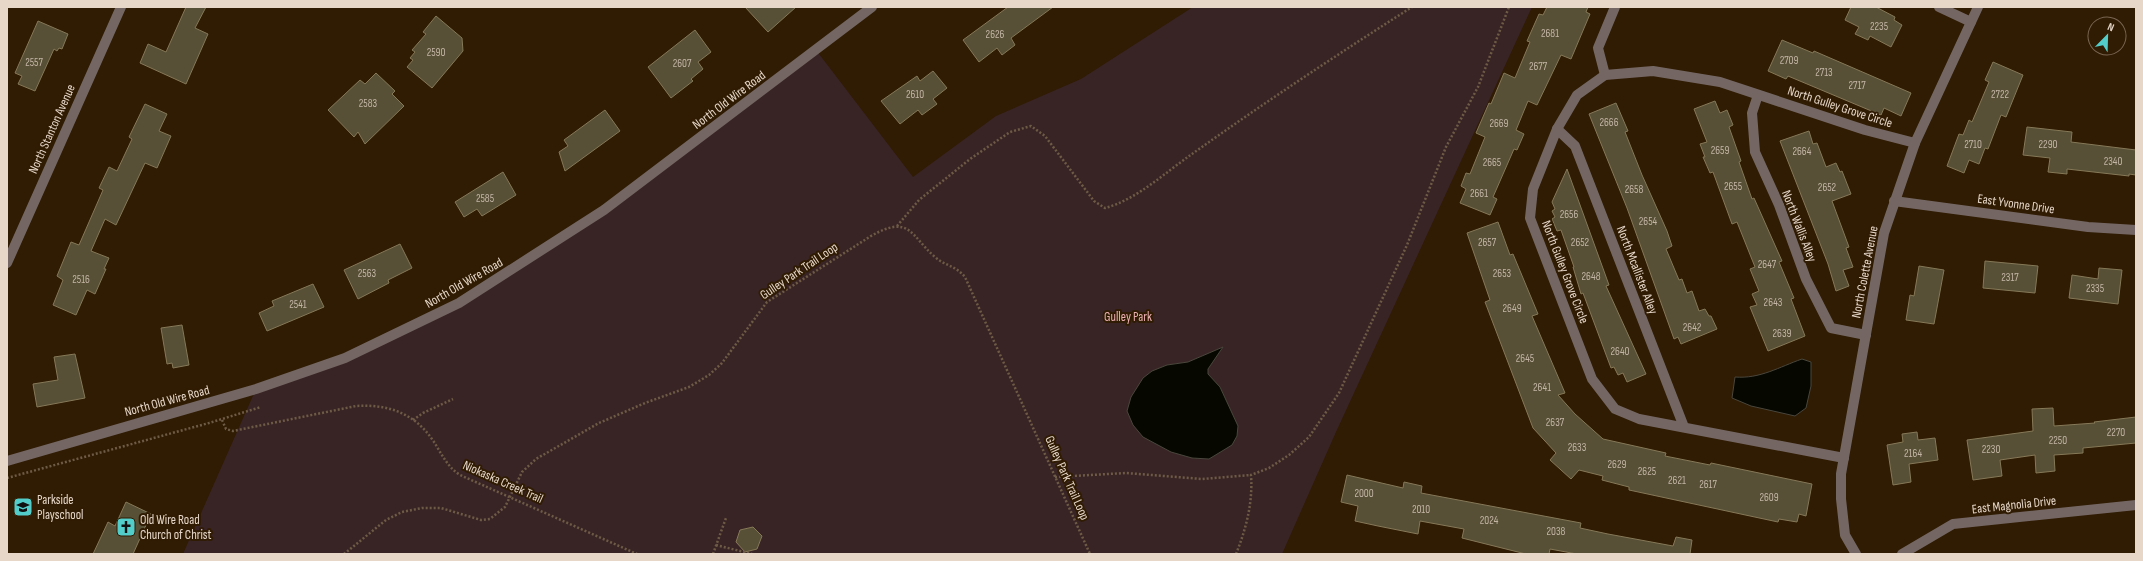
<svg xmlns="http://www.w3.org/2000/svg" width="2143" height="561" font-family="'Sofia Sans Condensed',sans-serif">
	<rect width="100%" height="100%" fill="#301b03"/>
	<path fill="#392425" d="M1193,7H1532L1336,432L1282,554H183L256,389L345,358L459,303L604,210L816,50L913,177L996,116L1081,79Z"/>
	<g fill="#060800" stroke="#49463c">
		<path d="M1223,347L1208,369V374L1220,387L1238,426L1237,436L1232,445L1209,459L1192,458L1171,452L1143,437L1133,425L1127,411L1131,397L1143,378L1152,371L1167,365L1188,362Z"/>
		<path d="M1802,359L1811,362V386L1806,408L1795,416L1751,406L1732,398L1735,377C1760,379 1779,367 1802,359Z"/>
	</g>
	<g fill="#574f36" stroke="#857958">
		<path d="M186,7H206L195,28L208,34L186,84L140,63L148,44L166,52Z"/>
		<path d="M745,7H796L768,32Z"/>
		<path d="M1008,7H1053L1011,38L1015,45L1002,55L997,48L979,62L963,40Z"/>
		<path d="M1547,7H1588L1586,12L1590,14L1571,59L1561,55L1537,105L1528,101L1516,130L1524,134L1517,150L1514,149L1493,197L1497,199L1490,215L1460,203L1466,189L1461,186L1466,173L1470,174L1485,137L1476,133L1489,103L1491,104L1504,73L1515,78L1530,42L1527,41L1539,14L1543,15Z"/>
		<path d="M1851,7H1876L1895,17L1894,20L1902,25L1891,47L1870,36L1868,40L1855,34L1859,27L1845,20Z"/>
		<path d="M436,16L462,38L463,51L432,88L407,67L413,60L410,58L415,52L412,50L426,34L423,32Z"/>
		<path d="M38,21L68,34L62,49L59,48L57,51L54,49L35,91L18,84L22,76L15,73Z"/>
		<path d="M695,30L711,52L698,62L703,69L691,79L693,81L671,98L648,67Z"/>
		<path d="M1782,40L1813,53L1814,51L1911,93L1901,116L1884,108L1881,115L1788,76L1786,79L1768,71Z"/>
		<path d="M1993,62L2023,75L2006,117L2001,115L1988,149L1985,148L1979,164L1969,160L1964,173L1947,166L1959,134L1963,135L1969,120L1972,122L1989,82L1985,80Z"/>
		<path d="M933,71L947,88L933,99L937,104L922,115L918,110L900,124L881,101L917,76L920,81Z"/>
		<path d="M376,73L395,91L392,94L404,106L365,144L358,132L354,137L328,110L360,80L365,84Z"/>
		<path d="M1715,101L1720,113L1727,110L1733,125L1729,127L1741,161L1739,162L1752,199L1754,198L1782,261L1779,262L1794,298L1791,299L1805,336L1768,351L1750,307L1757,305L1752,294L1759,291L1750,269L1755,267L1737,222L1732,224L1713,172L1710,173L1703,157H1705L1700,144L1707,142L1694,109Z"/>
		<path d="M1616,103L1628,131L1625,132L1642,175L1667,231L1672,246L1666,249L1679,280L1682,279L1687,293L1692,291L1699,311L1705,309L1709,316H1711L1717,329L1681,344L1678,337L1674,339L1627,208L1589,114Z"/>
		<path d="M145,104L167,114L159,131L171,136L157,168L145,163L116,225L105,219L91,251L109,258L104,269H106L95,294L87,290L76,315L53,305L63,280L57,276L71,242L79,245L103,190L99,188L109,167L117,171L132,139L129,137Z"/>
		<path d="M605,110L620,131L565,171L559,152L568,146L564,140Z"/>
		<path d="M2027,127L2072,132L2071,142L2136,150V175L2129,174V176L2067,169V174L2048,172L2050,158L2023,155Z"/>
		<path d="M1809,131L1813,144L1817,143L1826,167L1836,163L1840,172L1842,171L1851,194L1832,201L1849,247L1846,248L1853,267L1843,270L1849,286L1836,291L1828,264L1780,141Z"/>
		<path d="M1567,169L1609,285L1606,286L1646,374L1627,382L1623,373L1618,375L1614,367L1611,368L1583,293L1581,294L1573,267H1574L1561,230L1557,231L1552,219L1555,217L1552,211L1555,209L1552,202Z"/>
		<path d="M503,172L516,195L482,216L477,209L464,217L455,202Z"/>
		<path d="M1498,222L1510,255L1513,254L1538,314L1532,316L1565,393L1558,395L1575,414L1603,439L1666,453L1665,456L1710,465L1711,463L1812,484L1806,516L1799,514L1797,522L1779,519L1778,522L1629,490V487L1602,480L1603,476L1579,470L1571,479L1550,460L1556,453L1533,428L1485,302L1490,300L1467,233Z"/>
		<path d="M400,244L412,268L388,280L389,283L358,299L344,270Z"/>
		<path d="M1985,261L2038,266L2035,293L1983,288Z"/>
		<path d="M1919,266L1944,270L1934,324L1906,320L1910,295L1914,296Z"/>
		<path d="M2099,268L2122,270L2118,304L2069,298L2072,275L2098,279Z"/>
		<path d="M313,284L324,307L267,331L259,313L274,306L272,301Z"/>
		<path d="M182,325L189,365L173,368L172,363L167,364L161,328Z"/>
		<path d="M75,354L85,398L37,407L33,384L58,380L54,357Z"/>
		<path d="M2053,408L2054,426L2095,423L2094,422L2136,417V443L2083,448V453L2054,455L2055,471L2036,473L2035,455L2000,460L2002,476L1973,480L1967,440L2033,431L2032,409Z"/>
		<path d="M1917,432L1918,440L1935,438L1938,460L1909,464L1911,482L1893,485L1887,445L1903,442L1902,434Z"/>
		<path d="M1347,475L1403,488L1404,482L1422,486L1421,493L1581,523L1580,528L1608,534L1673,546L1676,537L1692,540L1690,554H1577L1550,549L1549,554H1526L1462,538L1464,529L1420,521L1418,534L1378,526L1355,521L1358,506L1341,502Z"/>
		<path d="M126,502L151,514L133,554H93L108,522L115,526Z"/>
		<path d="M753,527L762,536L757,549L745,552L736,542L740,530Z"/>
	</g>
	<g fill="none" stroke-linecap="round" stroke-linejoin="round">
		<g stroke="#6e5b46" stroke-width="2.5" stroke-dasharray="2 2" stroke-linecap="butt">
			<path d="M897,226L919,200L970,159L1010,132L1031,126L1045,136L1094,201L1105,208C1136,200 1166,172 1192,154C1264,103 1338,54 1412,7"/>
			<path d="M222,420L226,429L233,431L356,406C386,404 413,412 432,439C441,452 446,466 460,475L637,554"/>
			<path d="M413,420L423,413L453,399"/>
			<path d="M1055,477L1126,473L1202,479L1251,475"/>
			<path d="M7,478L209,423L261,407"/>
			<path d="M716,545L752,554"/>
			<path d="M344,554L386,520L402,512L422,508H441L481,520L490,519L505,507L522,472L536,459L599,423L645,403L689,387L709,375L722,363L767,302L871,236C910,214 910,235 935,257C945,266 955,265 965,277L1090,554"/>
			<path d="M713,554L726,518"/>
			<path d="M1236,554C1246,529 1253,503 1251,475L1269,468L1289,455L1309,437L1339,393L1407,245L1446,147L1478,87L1509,7"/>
		</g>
		<g stroke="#746763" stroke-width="10">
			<path d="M1939,7L1971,22"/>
			<path d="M1605,75L1598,48L1615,7"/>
			<path d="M1758,95L1752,113L1755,152L1779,205L1806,279L1831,328L1866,335"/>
			<path d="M1557,129L1575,146L1684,427"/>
			<path d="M1894,201L2088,227L2136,230"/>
			<path d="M7,263L121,7"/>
			<path d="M1844,458L1639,419L1615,409L1592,379L1530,218L1533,189L1557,129L1577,95L1605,75L1653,71L1720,82L1865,130L1915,143"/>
			<path d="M7,461L256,389L345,358L459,303L604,210L872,7"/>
			<path d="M1856,554L1845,535L1841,499V474L1884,233L1915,143L1978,7"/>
			<path d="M1902,554L1953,524L2136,505"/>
		</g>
	</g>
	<defs>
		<symbol id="school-square" viewBox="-11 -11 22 22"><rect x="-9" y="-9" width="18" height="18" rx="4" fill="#53cdc9" stroke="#301b03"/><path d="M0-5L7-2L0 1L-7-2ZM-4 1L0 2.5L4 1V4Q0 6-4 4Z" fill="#111"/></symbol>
		<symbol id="church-square" viewBox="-11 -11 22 22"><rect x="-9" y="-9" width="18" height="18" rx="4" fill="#53cdc9" stroke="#301b03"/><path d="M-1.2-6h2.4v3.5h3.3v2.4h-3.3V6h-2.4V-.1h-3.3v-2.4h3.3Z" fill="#111"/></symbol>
	</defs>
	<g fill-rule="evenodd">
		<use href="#school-square" x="12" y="496" width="22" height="22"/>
		<use href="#church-square" x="115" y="516" width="22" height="22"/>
	</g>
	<g text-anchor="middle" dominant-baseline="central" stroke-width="4" stroke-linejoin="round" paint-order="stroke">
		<g font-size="11" fill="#c2b5a4">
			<text x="1879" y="26">2235</text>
			<text x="1550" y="33">2681</text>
			<text x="995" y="34">2626</text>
			<text x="436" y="52">2590</text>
			<text x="1789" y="60">2709</text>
			<text x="34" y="62">2557</text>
			<text x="682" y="63">2607</text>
			<text x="1538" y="66">2677</text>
			<text x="1824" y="72">2713</text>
			<text x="1857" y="85">2717</text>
			<text x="915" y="94">2610</text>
			<text x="2000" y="94">2722</text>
			<text x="368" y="103">2583</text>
			<text x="1609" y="122">2666</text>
			<text x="1499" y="123">2669</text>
			<text x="1973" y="144">2710</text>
			<text x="2048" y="144">2290</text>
			<text x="1720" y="150">2659</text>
			<text x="1802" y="151">2664</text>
			<text x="2113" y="161">2340</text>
			<text x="1492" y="162">2665</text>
			<text x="1733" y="186">2655</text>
			<text x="1827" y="187">2652</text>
			<text x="1634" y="189">2658</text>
			<text x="1479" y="193">2661</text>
			<text x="485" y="198">2585</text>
			<text x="1569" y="214">2656</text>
			<text x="1648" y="221">2654</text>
			<text x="1487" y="242">2657</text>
			<text x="1580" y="242">2652</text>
			<text x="1767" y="264">2647</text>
			<text x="367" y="273">2563</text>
			<text x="1502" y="273">2653</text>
			<text x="1591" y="276">2648</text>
			<text x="2010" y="277">2317</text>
			<text x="81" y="279">2516</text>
			<text x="2095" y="288">2335</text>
			<text x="1773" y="302">2643</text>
			<text x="298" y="304">2541</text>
			<text x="1512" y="308">2649</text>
			<text x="1692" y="327">2642</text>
			<text x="1782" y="333">2639</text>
			<text x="1620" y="351">2640</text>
			<text x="1525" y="358">2645</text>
			<text x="1542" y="387">2641</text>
			<text x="1555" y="422">2637</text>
			<text x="2116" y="432">2270</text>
			<text x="2058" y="440">2250</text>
			<text x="1577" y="447">2633</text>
			<text x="1991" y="449">2230</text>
			<text x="1913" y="453">2164</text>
			<text x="1617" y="464">2629</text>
			<text x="1647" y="471">2625</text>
			<text x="1677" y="480">2621</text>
			<text x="1708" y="484">2617</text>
			<text x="1364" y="493">2000</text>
			<text x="1769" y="497">2609</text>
			<text x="1421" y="509">2010</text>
			<text x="1489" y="520">2024</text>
			<text x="1556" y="531">2038</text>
		</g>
		<g font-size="13" fill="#e6d7c9" stroke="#301b03">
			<text transform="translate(729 100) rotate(-37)">North Old Wire Road</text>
			<text transform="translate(1840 107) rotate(18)">North Gulley Grove Circle</text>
			<text transform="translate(52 129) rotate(-66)">North Stanton Avenue</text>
			<text transform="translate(2016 204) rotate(8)">East Yvonne Drive</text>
			<text transform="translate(1799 226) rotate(69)">North Wallis Alley</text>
			<text transform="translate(1637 270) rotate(69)">North Mcallister Alley</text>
			<text transform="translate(799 271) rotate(-34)">Gulley Park Trail Loop</text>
			<text transform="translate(1565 272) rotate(69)">North Gulley Grove Circle</text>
			<text transform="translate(1865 272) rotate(-79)">North Colette Avenue</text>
			<text transform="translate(464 283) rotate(-30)">North Old Wire Road</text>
			<text transform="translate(167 401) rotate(-15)">North Old Wire Road</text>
			<text transform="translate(1067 478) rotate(66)">Gulley Park Trail Loop</text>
			<text transform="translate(503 482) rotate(24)">Niokaska Creek Trail</text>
			<text transform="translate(2014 505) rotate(-6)">East Magnolia Drive</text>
		</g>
		<g font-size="13" fill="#ecb1b2" stroke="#301b03">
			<text x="1128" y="317">Gulley Park</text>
		</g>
		<g font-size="13" fill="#e6d7c9" stroke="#301b03" text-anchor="start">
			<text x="37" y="500">Parkside<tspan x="37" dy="15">Playschool</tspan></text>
			<text x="140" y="520">Old Wire Road<tspan x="140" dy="15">Church of Christ</tspan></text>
		</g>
	</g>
	<rect width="2143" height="561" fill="none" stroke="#e6d7c9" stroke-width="16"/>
	<g transform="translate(2107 36) rotate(23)"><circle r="19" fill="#301b03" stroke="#796652"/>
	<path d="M0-3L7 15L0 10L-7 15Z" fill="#53cdc9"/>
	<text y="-6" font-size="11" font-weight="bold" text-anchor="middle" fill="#e6d7c9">N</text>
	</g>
</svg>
